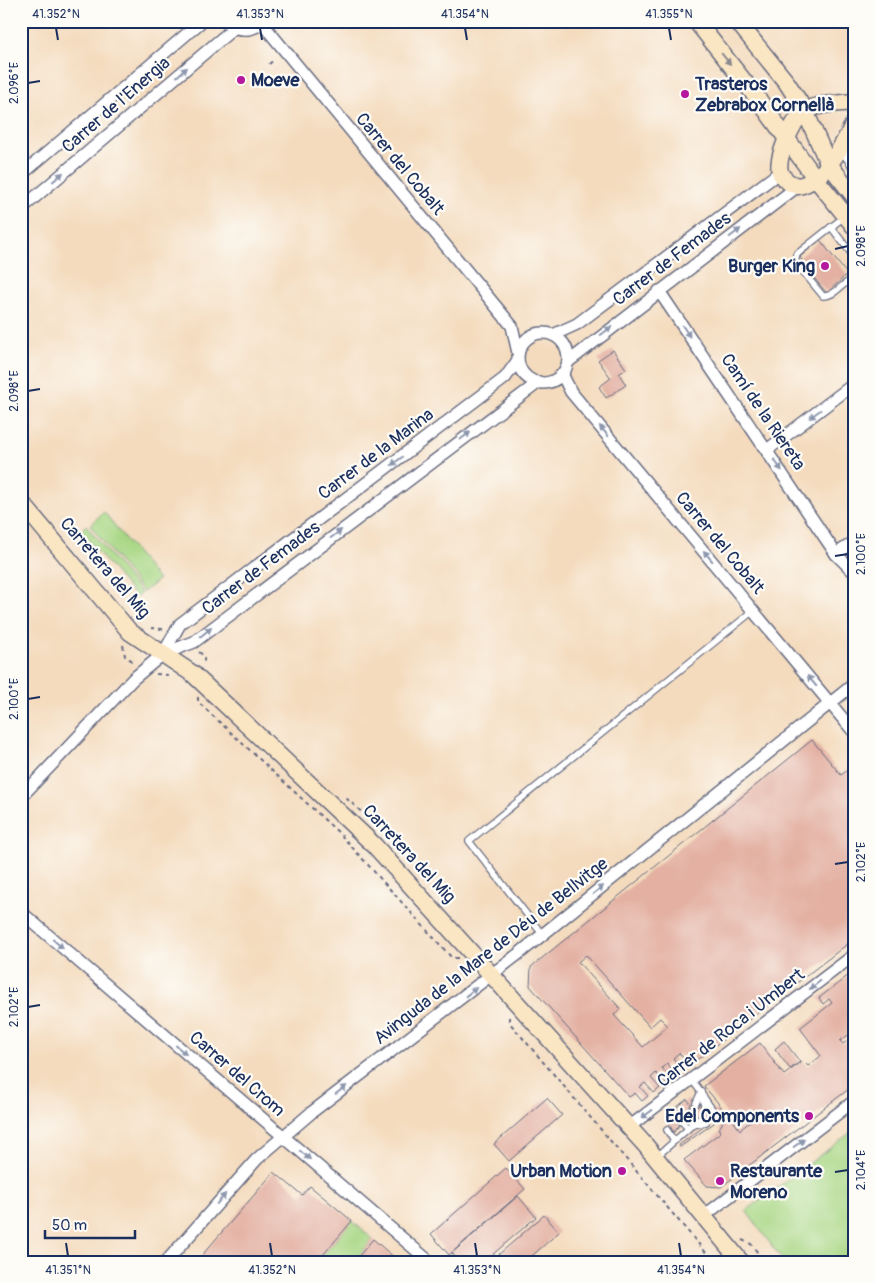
<svg xmlns="http://www.w3.org/2000/svg" width="875" height="1283" font-family="Pangolin,sans-serif">
	<rect width="100%" height="100%" fill="#fdfcf7"/>
	<filter id="ink" filterUnits="userSpaceOnUse"><feTurbulence type="fractalNoise" baseFrequency=".02" numOctaves="2"/><feDisplacementMap in="SourceGraphic" scale="10" xChannelSelector="R" yChannelSelector="G"/><feConvolveMatrix kernelMatrix="1 2 1 2 8 2 1 2 1" color-interpolation-filters="sRGB"/></filter>
	<filter id="wash" filterUnits="userSpaceOnUse"><feTurbulence type="fractalNoise" baseFrequency=".0096" numOctaves="4" result="noise"/><feDisplacementMap in="SourceGraphic" scale="20" xChannelSelector="R" yChannelSelector="G"/><feGaussianBlur stdDeviation="1.12" result="paint"/><feColorMatrix in="noise" values="0 0 0 0 0 0 0 0 0 0 0 0 0 0 0 0 0 1.4 0 .05"/><feComposite in="paint" operator="in"/></filter>
	<g filter="url(#wash)">
		<rect width="100%" height="100%" fill="#f4dbbe"/>
		<g fill="#a9d785" stroke="#628372">
			<path d="M104,512L158,580L143,592L90,525Z"/>
			<path d="M86,525L141,593L136,597L80,531Z"/>
			<path d="M854,1130V1253L842,1262H784L746,1211Z"/>
			<path d="M352,1221L373,1239L354,1262H317Z"/>
		</g>
		<g id="blocks">
			<g fill="#e3b0a2" fill-rule="evenodd">
				<path d="M820,240L847,274L827,293L809,272L811,271L805,264L803,266L800,262L802,260L800,257Z"/>
				<path d="M613,350L626,369L619,374L626,385L606,398L599,387L611,378L598,360Z"/>
				<path d="M812,740L841,775L854,765V939L690,1065L679,1053L673,1058L683,1070L677,1075L667,1063L662,1068L671,1079L665,1084L656,1073L651,1078L660,1088L654,1093L645,1083L640,1087L648,1096L642,1101L635,1093L629,1097L530,986L531,967ZM586,955L650,1027L660,1018L668,1026L643,1047L614,1015L621,1009L578,962Z"/>
				<path d="M854,971V1031L840,1041L843,1044L854,1036V1085L721,1187L707,1186L684,1160L721,1132L719,1129L727,1114L704,1086L760,1043L784,1075L803,1061L808,1066L821,1056L800,1028L832,1003L829,999L823,1004L819,998ZM747,1113L752,1120L740,1130L734,1122Z"/>
				<path d="M784,1041L800,1062L790,1069L775,1049Z"/>
				<path d="M547,1098L562,1115L509,1161L494,1144Z"/>
				<path d="M687,1099L691,1104L687,1115L674,1132L669,1125L678,1110L676,1108Z"/>
				<path d="M694,1102L719,1112L714,1123L680,1147L679,1145L709,1123L690,1115Z"/>
				<path d="M506,1168L525,1189L449,1255L431,1234Z"/>
				<path d="M274,1172L302,1195L310,1186L352,1221L317,1262H196Z"/>
				<path d="M518,1196L536,1217L484,1262H459L452,1253Z"/>
				<path d="M544,1215L559,1232L525,1262H490Z"/>
				<path d="M373,1239L396,1259L399,1262H354Z"/>
			</g>
		</g>
	</g>
	<g filter="url(#ink)">
		<use href="#blocks" fill-opacity="0" stroke="#676b80" stroke-width="1"/>
		<g fill="none" stroke-linecap="round" stroke-linejoin="round">
			<defs>
				<g id="lane">
					<path d="M844,217L831,227L854,257"/>
					<path d="M831,227L797,254L795,262L823,296C835,297 842,282 854,279"/>
					<path d="M543,935L469,841L753,611"/>
					<path d="M692,1080L701,1092L704,1106"/>
					<path d="M703,1096L712,1109"/>
					<path d="M696,1103L701,1092"/>
					<path d="M681,1121L688,1128"/>
					<path d="M693,1125L706,1122"/>
					<path d="M691,1126V1116"/>
					<path d="M667,1130L674,1141"/>
					<path d="M662,1152L699,1119"/>
				</g>
				<g id="street">
					<path d="M225,21C237,32 252,32 264,21"/>
					<path d="M262,23L512,326L518,353"/>
					<path d="M844,142L846,153L854,164"/>
					<path d="M21,175L202,21"/>
					<path d="M21,209L234,28"/>
					<path d="M659,291L836,554L854,572"/>
					<circle cx="543" cy="358" r="25"/>
					<path d="M553,335L577,324L780,172"/>
					<path d="M568,362L798,186"/>
					<path d="M562,374L571,392L854,732"/>
					<path d="M767,450L854,384"/>
					<path d="M836,554L854,542"/>
					<path d="M163,654L180,624L505,378L518,360"/>
					<path d="M21,797L133,679L163,654L194,642L539,382"/>
					<path d="M21,912L430,1262"/>
					<path d="M629,1127L854,955"/>
					<path d="M704,1216L854,1101"/>
					<path d="M166,1262L257,1159L312,1112L521,952L854,684"/>
				</g>
				<g id="secondary">
					<path d="M696,21L758,99L816,179L854,226"/>
					<path d="M737,21L787,83L805,111L828,163L854,196"/>
					<path d="M854,102C839,104 816,103 804,112C793,120 776,158 780,172C783,180 791,184 798,186C824,182 843,145 854,123"/>
					<path d="M21,502L130,632L193,674L374,845L646,1146L741,1262"/>
				</g>
			</defs>
			<use href="#lane" stroke="#676b80" stroke-width="8"/>
			<use href="#street" stroke="#676b80" stroke-width="14"/>
			<use href="#secondary" stroke="#676b80" stroke-width="19"/>
			<g stroke="#676b80" stroke-width="2" stroke-dasharray="4 4" stroke-linecap="butt">
				<path d="M269,64L275,59"/>
				<path d="M151,628L163,629"/>
				<path d="M123,645L125,656L134,662"/>
				<path d="M199,652L204,656V665"/>
				<path d="M156,674L168,675"/>
				<path d="M198,697V702L341,835L452,958H458"/>
				<path d="M346,798L376,825"/>
				<path d="M509,1017V1022L714,1262"/>
				<path d="M742,1240L751,1244L765,1262"/>
			</g>
			<use href="#lane" stroke="#fff" stroke-width="5.5"/>
			<use href="#street" stroke="#fff" stroke-width="11"/>
			<use href="#secondary" stroke="#fbe6c4" stroke-width="16"/>
		</g>
		<defs><path id="oneway-solid" d="M-6-.8H1V-3.2L6.5 0L1 3.2V.8H-6Z" transform="scale(1.25)"/></defs>
		<use fill="#8b8a91" href="#oneway-solid" transform="translate(726 59) rotate(51)"/>
		<g fill="#8d97ae">
			<use href="#oneway-solid" transform="translate(182 72) rotate(-41)"/>
			<use href="#oneway-solid" transform="translate(58 177) rotate(-41)"/>
			<use href="#oneway-solid" transform="translate(735 233) rotate(-37)"/>
			<use href="#oneway-solid" transform="translate(606 331) rotate(-37)"/>
			<use href="#oneway-solid" transform="translate(686 331) rotate(56)"/>
			<use href="#oneway-solid" transform="translate(815 414) rotate(143)"/>
			<use href="#oneway-solid" transform="translate(604 431) rotate(-130)"/>
			<use href="#oneway-solid" transform="translate(465 436) rotate(-37)"/>
			<use href="#oneway-solid" transform="translate(397 461) rotate(143)"/>
			<use href="#oneway-solid" transform="translate(778 465) rotate(56)"/>
			<use href="#oneway-solid" transform="translate(336 534) rotate(-37)"/>
			<use href="#oneway-solid" transform="translate(708 556) rotate(-130)"/>
			<use href="#oneway-solid" transform="translate(206 632) rotate(-39)"/>
			<use href="#oneway-solid" transform="translate(812 681) rotate(-130)"/>
			<use href="#oneway-solid" transform="translate(598 890) rotate(-39)"/>
			<use href="#oneway-solid" transform="translate(58 944) rotate(41)"/>
			<use href="#oneway-solid" transform="translate(815 985) rotate(142)"/>
			<use href="#oneway-solid" transform="translate(471 992) rotate(-38)"/>
			<use href="#oneway-solid" transform="translate(181 1050) rotate(41)"/>
			<use href="#oneway-solid" transform="translate(341 1090) rotate(-37)"/>
			<use href="#oneway-solid" transform="translate(647 1114) rotate(144)"/>
			<use href="#oneway-solid" transform="translate(799 1143) rotate(-37)"/>
			<use href="#oneway-solid" transform="translate(305 1155) rotate(40)"/>
			<use href="#oneway-solid" transform="translate(221 1199) rotate(-49)"/>
		</g>
	</g>
	<path fill="none" stroke="#1b2f5e" stroke-width="2" d="M56,28L58,40M260,28L262,40M465,28L467,40M669,28L671,40M28,83L40,81M835,249L848,246M28,391L40,389M835,556L848,554M28,699L40,697M835,864L848,862M28,1007L40,1005M835,1172L848,1170M66,1243L68,1256M270,1243L272,1256M475,1243L477,1256M679,1243L681,1256"/>
	<g fill="#b5179e" stroke="#fdfcf7" stroke-width="2">
		<circle cx="241" cy="80" r="5"/>
		<circle cx="685" cy="94" r="5"/>
		<circle cx="825" cy="266" r="5"/>
		<circle cx="809" cy="1116" r="5"/>
		<circle cx="622" cy="1171" r="5"/>
		<circle cx="720" cy="1181" r="5"/>
	</g>
	<g text-anchor="middle" dominant-baseline="central" stroke-width="4.5" stroke-linejoin="round" paint-order="stroke">
		<g font-size="18" font-weight="bold" fill="#1b2f5e" stroke="#fdfcf7" text-anchor="start">
			<text x="251" y="80">Moeve</text>
			<text x="695" y="84">Trasteros<tspan x="695" dy="21">Zebrabox Cornellà</tspan></text>
			<text x="815" y="266" text-anchor="end">Burger King</text>
			<text x="799" y="1116" text-anchor="end">Edel Components</text>
			<text x="612" y="1171" text-anchor="end">Urban Motion</text>
			<text x="730" y="1171">Restaurante<tspan x="730" dy="21">Moreno</tspan></text>
		</g>
		<g font-size="18" fill="#1b2f5e" stroke="#fdfcf7">
			<text transform="translate(116 105) rotate(-41)">Carrer de l'Energia</text>
			<text transform="translate(400 164) rotate(50)">Carrer del Cobalt</text>
			<text transform="translate(672 259) rotate(-37)">Carrer de Femades</text>
			<text transform="translate(763 412) rotate(56)">Camí de la Riereta</text>
			<text transform="translate(376 454) rotate(-37)">Carrer de la Marina</text>
			<text transform="translate(720 543) rotate(50)">Carrer del Cobalt</text>
			<text transform="translate(105 568) rotate(49)">Carretera del Mig</text>
			<text transform="translate(261 568) rotate(-37)">Carrer de Femades</text>
			<text transform="translate(409 854) rotate(47)">Carretera del Mig</text>
			<text transform="translate(491 951) rotate(-38)">Avinguda de la Mare de Déu de Bellvitge</text>
			<text transform="translate(731 1028) rotate(-38)">Carrer de Roca i Umbert</text>
			<text transform="translate(237 1074) rotate(41)">Carrer del Crom</text>
		</g>
	</g>
	<rect width="875" height="1283" fill="none" stroke="#fdfcf7" stroke-width="55"/>
	<path d="M45 1230v8h90v-8" fill="none" stroke="#1b2f5e" stroke-width="2.5"/>
	<text x="52" y="1230" font-size="15" fill="#1b2f5e" stroke="#fdfcf7" stroke-width="4" paint-order="stroke">50 m</text>
	<rect x="28" y="28" width="820" height="1228" fill="none" stroke="#1b2f5e" stroke-width="2"/>
	<g font-size="12" text-anchor="middle" fill="#1b2f5e">
		<text x="56" y="18">41.352°N</text>
		<text x="260" y="18">41.353°N</text>
		<text x="465" y="18">41.354°N</text>
		<text x="669" y="18">41.355°N</text>
		<text transform="translate(14 83) rotate(-90)" y="4">2.096°E</text>
		<text transform="translate(861 246) rotate(-90)" y="4">2.098°E</text>
		<text transform="translate(14 391) rotate(-90)" y="4">2.098°E</text>
		<text transform="translate(861 554) rotate(-90)" y="4">2.100°E</text>
		<text transform="translate(14 699) rotate(-90)" y="4">2.100°E</text>
		<text transform="translate(861 862) rotate(-90)" y="4">2.102°E</text>
		<text transform="translate(14 1007) rotate(-90)" y="4">2.102°E</text>
		<text transform="translate(861 1170) rotate(-90)" y="4">2.104°E</text>
		<text x="68" y="1274">41.351°N</text>
		<text x="272" y="1274">41.352°N</text>
		<text x="477" y="1274">41.353°N</text>
		<text x="681" y="1274">41.354°N</text>
	</g>
</svg>
